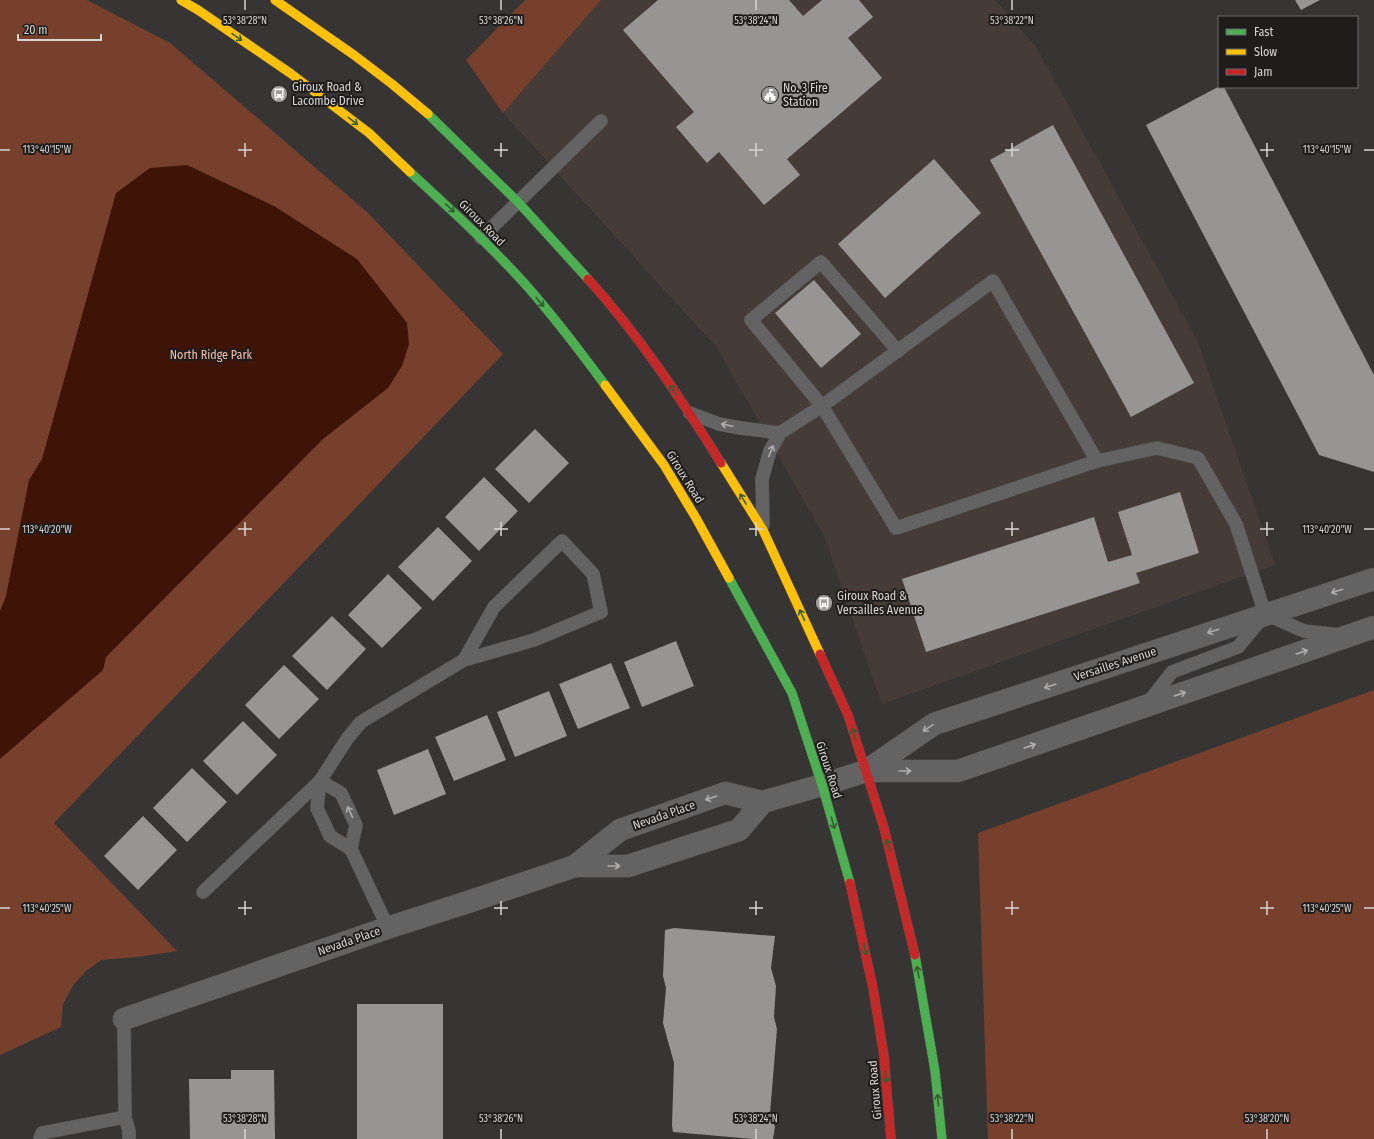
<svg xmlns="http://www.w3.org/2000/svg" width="1374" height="1139" font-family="'Fira Sans Condensed',sans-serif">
	<rect width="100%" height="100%" fill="#373534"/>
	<path fill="#453c38" d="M601,0H995L1036,47L1198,342L1275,565L882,704L824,536L717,348L503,113Z"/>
	<g fill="#77402d">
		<path d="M0,0H87L170,43L368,213L503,354L54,823L177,951L138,957L101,960L86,971L74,984L63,1004L61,1027L0,1055Z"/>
		<path d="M525,0H601L503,113L466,60Z"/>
		<path d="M1374,690V1139H988L978,833Z"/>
	</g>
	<path fill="#3d1406" d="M187,165L274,206L357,259L407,323L409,344L402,366L388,388L323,439L106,657L103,670L0,759V611L6,596L29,480L42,459L116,193L150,168Z"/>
	<g fill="#979594">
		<path d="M658,0H789L803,16L822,0H859L873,17L848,38L882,78L787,159L800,175L764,205L719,152L707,163L676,127L694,112L623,30Z"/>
		<path d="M1295,0H1320L1301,10Z"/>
		<path d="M1218,87H1224L1374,375V472L1319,455L1146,125Z"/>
		<path d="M1053,125L1194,383L1131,417L990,160Z"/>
		<path d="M934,159L981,213L885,298L838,244Z"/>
		<path d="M814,280L861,334L821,368L775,313Z"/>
		<path d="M535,429L569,463L529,503L495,469Z"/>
		<path d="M484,477L518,511L479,551L445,517Z"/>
		<path d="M1180,492L1199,553L1136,573L1140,583L926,652L902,579L1094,517L1108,562L1132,555L1118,512Z"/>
		<path d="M438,527L472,561L433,601L398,567Z"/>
		<path d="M388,574L422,608L382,648L348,615Z"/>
		<path d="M332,616L366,649L327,690L292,656Z"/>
		<path d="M676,641L694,686L642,707L624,662Z"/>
		<path d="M611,663L630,708L578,729L559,684Z"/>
		<path d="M284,665L319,699L279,739L245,705Z"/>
		<path d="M549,691L567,736L515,757L497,712Z"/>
		<path d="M487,715L506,760L454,781L435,737Z"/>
		<path d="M243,721L277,755L237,795L203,761Z"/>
		<path d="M428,749L446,794L394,815L377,770Z"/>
		<path d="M192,768L227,802L187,842L153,808Z"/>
		<path d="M143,816L177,850L138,890L104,856Z"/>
		<path d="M674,928L775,936L771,968L776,986L774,1017L777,1029L770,1113L775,1127L773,1139H753L673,1132L672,1125L674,1063L663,1023L666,988L663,976L665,930Z"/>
		<rect x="357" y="1004" width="86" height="135"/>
		<path d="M231,1070H274L275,1139H190L189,1079H231Z"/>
	</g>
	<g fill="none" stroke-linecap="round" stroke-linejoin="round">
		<defs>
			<g id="lane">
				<path d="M481,238L601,121"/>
				<path d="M898,351L821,262L751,320L822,406L896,528L1097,461"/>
				<path d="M690,413L719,424L741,428L780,433"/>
				<path d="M763,525L762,479L770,451L780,433L822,406L993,281L1097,461L1157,448L1198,458L1236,524L1265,614L1304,631L1340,635"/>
				<path d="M1147,704L1172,672L1238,647L1263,617"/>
				<path d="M351,849L356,825L341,793L320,781L317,808L330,836L351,849L388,928"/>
				<path d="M203,892L320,781L347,739L361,722L464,660L534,640L601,612L593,574L562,541L494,607L464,660"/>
				<path d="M124,1019L125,1117L129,1131V1139"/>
				<path d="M40,1139L42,1133L125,1117"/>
			</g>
			<g id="street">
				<path d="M866,771H958L1374,627"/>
				<path d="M575,866L620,830L725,793L763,802L822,785L866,771L934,724L1374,579"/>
				<path d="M124,1019L384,929L474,900L575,866H628L739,830L763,802"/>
			</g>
			<g id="fast">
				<path d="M428,114L518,202L588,279"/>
				<path d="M410,172C450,209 490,245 526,285C554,317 580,351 605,385"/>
				<path d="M729,578L792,693L822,785L850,883"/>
				<path d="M915,955L935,1071L942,1139"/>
			</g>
			<g id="slow">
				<path d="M181,0L198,10L290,73L369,133L410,172"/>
				<path d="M275,0L354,55L392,84L428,114"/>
				<path d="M605,385L664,465L696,518L729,578"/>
				<path d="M721,463L763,530L820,654"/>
			</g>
			<g id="jam">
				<path d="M588,279C639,335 681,399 721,463"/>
				<path d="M820,654L848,715L884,828L915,955"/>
				<path d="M850,883L873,988L884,1056L891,1139"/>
			</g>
		</defs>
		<use href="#lane" stroke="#535251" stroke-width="14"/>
		<use href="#street" stroke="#535251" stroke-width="23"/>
		<use href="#fast" stroke="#535251" stroke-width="10"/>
		<use href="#slow" stroke="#535251" stroke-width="10"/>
		<use href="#jam" stroke="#535251" stroke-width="10"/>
		<use href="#lane" stroke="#646363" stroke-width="13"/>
		<use href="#street" stroke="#646363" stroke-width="22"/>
		<use href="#fast" stroke="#4caf50" stroke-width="9"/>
		<use href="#slow" stroke="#ffc107" stroke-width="9"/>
		<use href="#jam" stroke="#c62828" stroke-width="9"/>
	</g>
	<defs><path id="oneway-shaft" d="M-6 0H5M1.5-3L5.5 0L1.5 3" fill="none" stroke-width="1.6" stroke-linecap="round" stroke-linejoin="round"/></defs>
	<g stroke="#335f33">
		<use href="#oneway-shaft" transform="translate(237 37) rotate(35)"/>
		<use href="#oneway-shaft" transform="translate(353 121) rotate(38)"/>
		<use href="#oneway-shaft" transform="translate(450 208) rotate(44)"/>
		<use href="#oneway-shaft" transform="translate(540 302) rotate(49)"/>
		<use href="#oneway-shaft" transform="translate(673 390) rotate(-125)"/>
		<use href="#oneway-shaft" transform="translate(743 499) rotate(-122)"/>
		<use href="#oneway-shaft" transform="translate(802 615) rotate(-115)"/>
		<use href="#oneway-shaft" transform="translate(854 734) rotate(-108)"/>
		<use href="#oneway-shaft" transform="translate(833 823) rotate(74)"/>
		<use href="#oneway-shaft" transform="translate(888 845) rotate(-105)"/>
		<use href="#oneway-shaft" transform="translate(865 949) rotate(78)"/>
		<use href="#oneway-shaft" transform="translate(918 972) rotate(-101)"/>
		<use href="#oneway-shaft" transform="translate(886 1077) rotate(85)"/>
		<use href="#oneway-shaft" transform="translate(938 1100) rotate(-96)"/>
	</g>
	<g stroke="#afadac">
		<use href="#oneway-shaft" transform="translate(727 425) rotate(-168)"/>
		<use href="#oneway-shaft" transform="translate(771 451) rotate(-68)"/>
		<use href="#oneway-shaft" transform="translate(1337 591) rotate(162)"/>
		<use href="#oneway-shaft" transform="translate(1213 631) rotate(162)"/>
		<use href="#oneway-shaft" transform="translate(1302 652) rotate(-19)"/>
		<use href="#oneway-shaft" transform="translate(1050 686) rotate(162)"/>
		<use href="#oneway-shaft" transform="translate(1180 694) rotate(-19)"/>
		<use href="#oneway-shaft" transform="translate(928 728) rotate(146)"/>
		<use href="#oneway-shaft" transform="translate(1030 746) rotate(-19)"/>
		<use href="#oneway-shaft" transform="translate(905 771)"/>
		<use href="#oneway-shaft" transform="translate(711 798) rotate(161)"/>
		<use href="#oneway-shaft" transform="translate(350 812) rotate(-115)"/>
		<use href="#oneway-shaft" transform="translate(614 866)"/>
	</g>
	<path fill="none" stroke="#d7d5d4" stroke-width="1.5" d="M245,0V10M501,0V10M756,0V10M1012,0V10M245,143V157M501,143V157M756,143V157M1012,143V157M1267,143V157M0,150H10M238,150H252M494,150H508M749,150H763M1005,150H1019M1260,150H1274M1364,150H1374M245,522V536M501,522V536M756,522V536M1012,522V536M1267,522V536M0,529H10M238,529H252M494,529H508M749,529H763M1005,529H1019M1260,529H1274M1364,529H1374M245,901V915M501,901V915M756,901V915M1012,901V915M1267,901V915M0,908H10M238,908H252M494,908H508M749,908H763M1005,908H1019M1260,908H1274M1364,908H1374M245,1129V1139M501,1129V1139M756,1129V1139M1012,1129V1139M1267,1129V1139"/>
	<defs>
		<symbol id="bus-disc" viewBox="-11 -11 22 22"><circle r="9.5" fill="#9f9d9c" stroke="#1e1d1c"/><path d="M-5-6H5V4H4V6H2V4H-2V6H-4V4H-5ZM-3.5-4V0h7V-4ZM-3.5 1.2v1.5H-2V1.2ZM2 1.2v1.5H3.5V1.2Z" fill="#fff"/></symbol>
		<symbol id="civic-disc" viewBox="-11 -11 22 22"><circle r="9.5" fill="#9f9d9c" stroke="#1e1d1c"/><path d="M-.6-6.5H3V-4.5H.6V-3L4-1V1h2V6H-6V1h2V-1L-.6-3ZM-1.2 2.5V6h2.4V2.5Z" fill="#fff"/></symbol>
	</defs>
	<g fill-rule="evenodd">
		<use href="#bus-disc" x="269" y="84" width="20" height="20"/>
		<use href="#civic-disc" x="760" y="85" width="20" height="20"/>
		<use href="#bus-disc" x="814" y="593" width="20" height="20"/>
	</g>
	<g text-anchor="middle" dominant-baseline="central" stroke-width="4" stroke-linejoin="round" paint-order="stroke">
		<g font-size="12" fill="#d7d5d4" stroke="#1e1d1c" text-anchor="start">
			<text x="292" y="87">Giroux Road &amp;<tspan x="292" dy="14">Lacombe Drive</tspan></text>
			<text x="783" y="88">No. 3 Fire<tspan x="783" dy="14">Station</tspan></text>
			<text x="837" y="596">Giroux Road &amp;<tspan x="837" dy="14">Versailles Avenue</tspan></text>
		</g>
		<g font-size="12" fill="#d7d5d4" stroke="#1e1d1c">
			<text transform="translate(482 223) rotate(45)">Giroux Road</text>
			<text transform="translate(685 477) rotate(58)">Giroux Road</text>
			<text transform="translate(1115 664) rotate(-18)">Versailles Avenue</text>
			<text transform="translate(829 770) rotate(72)">Giroux Road</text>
			<text transform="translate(664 815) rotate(-19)">Nevada Place</text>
			<text transform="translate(349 941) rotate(-19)">Nevada Place</text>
			<text transform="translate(875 1090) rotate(-95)">Giroux Road</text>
		</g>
		<g font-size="12" fill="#f6bba7" stroke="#1e1d1c">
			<text x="211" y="355">North Ridge Park</text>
		</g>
	</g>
	<g font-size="10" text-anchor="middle" fill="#d7d5d4" stroke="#1e1d1c" stroke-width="4" stroke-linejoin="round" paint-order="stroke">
		<text x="245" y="24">53°38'28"N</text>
		<text x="501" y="24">53°38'26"N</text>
		<text x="756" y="24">53°38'24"N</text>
		<text x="1012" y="24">53°38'22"N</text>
		<text x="1327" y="153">113°40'15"W</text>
		<text x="47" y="153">113°40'15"W</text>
		<text x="1327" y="533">113°40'20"W</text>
		<text x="47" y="533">113°40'20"W</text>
		<text x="1327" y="912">113°40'25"W</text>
		<text x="47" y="912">113°40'25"W</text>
		<text x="245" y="1122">53°38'28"N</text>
		<text x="501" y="1122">53°38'26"N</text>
		<text x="756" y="1122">53°38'24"N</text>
		<text x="1012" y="1122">53°38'22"N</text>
		<text x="1267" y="1122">53°38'20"N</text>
	</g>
	<rect x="1218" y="16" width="140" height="72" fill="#1e1d1c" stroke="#686766"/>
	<rect x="1226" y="29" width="20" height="6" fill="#4caf50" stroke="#686766"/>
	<text x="1254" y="36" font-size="12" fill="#d7d5d4">Fast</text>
	<rect x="1226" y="49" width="20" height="6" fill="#ffc107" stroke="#686766"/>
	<text x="1254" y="56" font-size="12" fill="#d7d5d4">Slow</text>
	<rect x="1226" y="69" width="20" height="6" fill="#c62828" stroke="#686766"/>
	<text x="1254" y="76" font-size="12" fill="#d7d5d4">Jam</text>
	<path d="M18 34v6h83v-6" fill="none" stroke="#d7d5d4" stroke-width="2"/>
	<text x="24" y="34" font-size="12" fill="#d7d5d4" stroke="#1e1d1c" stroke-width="3" paint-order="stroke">20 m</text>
</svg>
